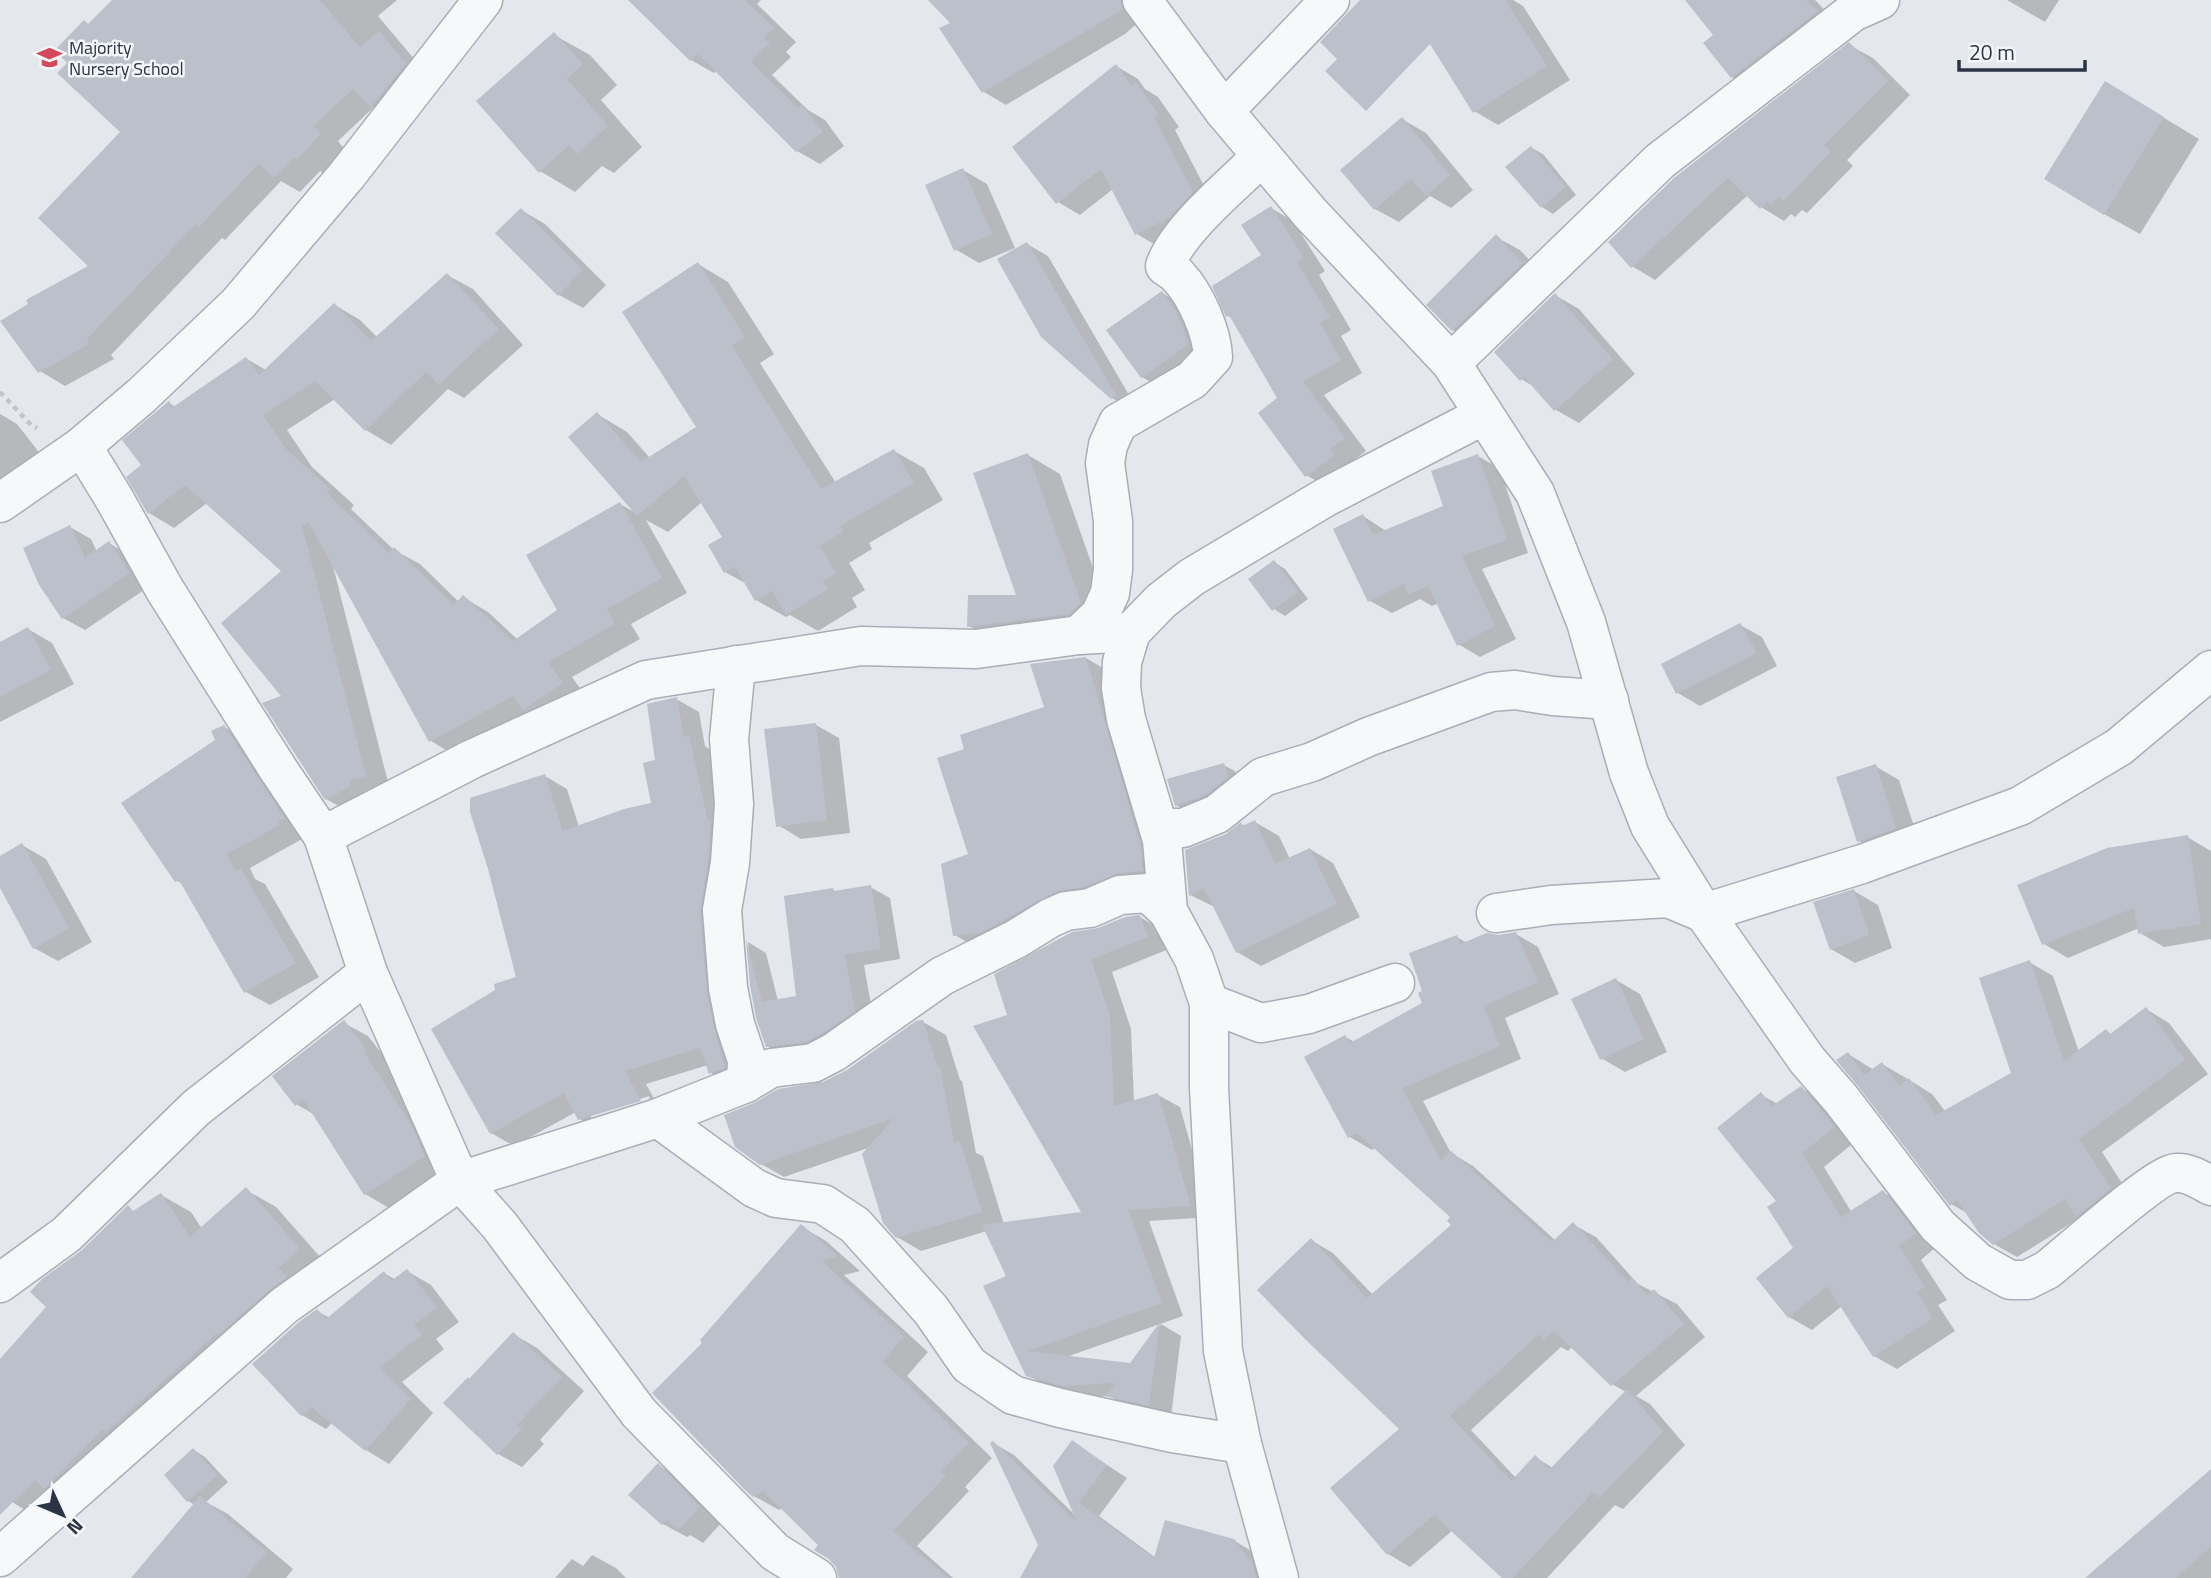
<svg xmlns="http://www.w3.org/2000/svg" width="2211" height="1578" font-family="'Titillium Web',sans-serif">
	<rect width="100%" height="100%" fill="#e4e7ec"/>
	<g fill="#0003" fill-rule="evenodd">
		<path d="M114,0H397L378,16L431,79L398,121L374,107L338,141L345,150L323,173L320,171L300,192L281,181L225,240L222,238L111,355L114,359L65,386L40,371L91,266L122,132L70,63L89,25Z"/>
		<path d="M630,0H761L757,4L796,42L786,52L791,57L772,75L808,110L825,120L844,146L820,164L797,151L717,70L714,73L691,60Z"/>
		<path d="M931,0H1130L1143,18L1125,34L1006,105L984,92L953,23Z"/>
		<path d="M1487,0H1513L1523,6L1570,80L1498,125L1474,111Z"/>
		<path d="M1688,0H1815L1839,25L1754,90L1732,77L1706,43L1715,36Z"/>
		<path d="M2007,0H2059L2045,22Z"/>
		<path d="M554,35L590,55L617,85L601,100L642,147L614,173L602,166L575,192L540,171Z"/>
		<path d="M1849,45L1873,58L1910,95L1847,160L1853,166L1807,213L1802,210L1795,217L1791,214L1784,221L1761,207L1748,195L1655,280L1632,266Z"/>
		<path d="M1116,66L1138,79L1145,89L1158,97L1179,127L1175,130L1214,205L1159,247L1137,234L1113,189L1080,215L1058,202Z"/>
		<path d="M2141,104L2199,139L2140,234L2104,214Z"/>
		<path d="M1402,119L1426,133L1473,190L1451,208L1430,196L1399,222L1375,209Z"/>
		<path d="M1532,148L1543,154L1576,195L1553,214L1542,207Z"/>
		<path d="M963,170L987,184L1015,248L979,263L955,249Z"/>
		<path d="M1271,208L1293,221L1325,271L1319,275L1351,330L1341,336L1362,373L1324,395L1366,451L1351,462L1356,468L1329,488L1306,475L1279,398L1233,319L1228,316L1263,255Z"/>
		<path d="M521,210L545,224L606,285L583,308L559,295Z"/>
		<path d="M1496,237L1520,250L1546,277L1477,344L1453,330L1429,305Z"/>
		<path d="M1027,244L1048,256L1136,407L1133,410L1112,398Z"/>
		<path d="M698,264L728,282L774,354L760,363L836,483L894,451L924,468L943,500L869,543L872,549L849,563L865,590L852,598L857,607L818,631L790,615L786,617L756,600L747,584L725,572L724,537L702,502L668,532L646,520L687,593L631,624L640,639L572,677L587,698L456,756L431,741L333,566L390,790L352,813L326,799L284,696L283,571L207,503L174,528L149,513L129,477L144,465L169,403L176,407L247,359L266,370L335,305L360,320L378,338L447,275L473,289L523,345L464,398L448,389L391,445L366,430L335,399L287,430L312,467L354,505L351,509L394,550L420,564L459,602L463,597L488,612L518,640L559,611L620,504L636,513L597,414L627,432L650,458L699,428Z"/>
		<path d="M1162,293L1186,306L1212,358L1166,391L1142,377Z"/>
		<path d="M1555,295L1579,309L1635,374L1579,423L1556,410L1535,387L1521,379Z"/>
		<path d="M0,414L17,424L45,460L0,496Z"/>
		<path d="M1028,455L1060,474L1112,622L1002,645L969,626L1018,597Z"/>
		<path d="M1478,456L1500,469L1528,553L1482,569L1516,639L1480,657L1458,644L1437,604L1432,606L1420,599L1392,613L1370,601L1363,516L1386,531L1445,507Z"/>
		<path d="M70,527L91,539L97,552L109,543L130,556L150,586L85,630L63,618Z"/>
		<path d="M1274,562L1285,569L1308,599L1285,616L1274,609Z"/>
		<path d="M1740,625L1762,637L1777,666L1700,706L1678,693L1664,665Z"/>
		<path d="M28,629L52,643L74,684L0,722V644Z"/>
		<path d="M1086,658L1108,671L1164,883L976,948L955,935L970,856L967,750L1046,708Z"/>
		<path d="M676,699L699,712L705,746L711,750L733,1086L711,1073L708,1065L646,1084L662,1113L602,1132L580,1119L576,1112L514,1146L491,1133L518,978L545,776L567,789L579,827L653,804L657,761ZM649,1096L650,1100L591,1118V1115Z"/>
		<path d="M816,725L839,738L850,833L801,839L778,825Z"/>
		<path d="M224,727L248,740L302,839L250,868L255,879L265,884L319,977L270,1005L246,992L184,885L177,881L217,741Z"/>
		<path d="M1223,765L1235,771L1239,784L1188,812L1176,805Z"/>
		<path d="M1875,766L1899,780L1919,842L1883,855L1859,841Z"/>
		<path d="M1255,822L1279,836L1290,859L1310,849L1333,863L1360,917L1261,966L1237,952L1215,907L1190,895L1242,824L1245,826Z"/>
		<path d="M2187,837L2211,851V939L2164,947L2140,933L2139,928L2068,958L2044,944Z"/>
		<path d="M22,845L46,859L92,942L58,961L34,948L0,884V858Z"/>
		<path d="M870,887L890,898L900,959L864,965L874,1022L787,1057L767,1046L751,985L748,942L766,953L778,1001L798,998L833,890L837,892Z"/>
		<path d="M1854,891L1878,905L1892,948L1855,963L1831,949Z"/>
		<path d="M1140,917L1162,930L1169,949L1112,972L1131,1029L1134,1102L1158,1095L1180,1107L1211,1217L1149,1221L1183,1316L1066,1357L1130,1365L1161,1324L1181,1336L1171,1417L1129,1407L1109,1396L1085,1397L1049,1387L1027,1375L1008,1276L987,1231L921,1251L897,1237L871,1147L784,1177L761,1164L824,1084L848,1071L923,1022L946,1035L960,1080L962,1081L976,1153L983,1156L1004,1224L1084,1213L1010,1016L1099,930Z"/>
		<path d="M1516,934L1538,947L1559,994L1505,1018L1521,1059L1423,1101L1451,1153L1473,1166L1556,1241L1574,1225L1596,1237L1638,1284L1677,1304L1705,1337L1636,1396L1650,1404L1685,1445L1623,1509L1615,1505L1547,1578H1504L1453,1530L1410,1567L1388,1554L1402,1429L1311,1240L1333,1253L1373,1295L1454,1225L1453,1217L1376,1147L1372,1150L1350,1137L1345,1037L1355,1042L1424,1004V992L1457,937L1467,943ZM1573,1346L1612,1384L1626,1392L1553,1468L1535,1457L1516,1478L1471,1430L1561,1347L1568,1351Z"/>
		<path d="M2029,962L2053,976L2079,1052L2106,1031L2112,1035L2146,1009L2169,1023L2208,1074L2102,1152L2134,1202L2081,1217L2017,1257L1994,1244L1969,1214L1951,1204L1848,1054L1874,1070L1882,1064L1906,1078L1932,1094L1945,1111L2013,1074Z"/>
		<path d="M1616,980L1640,994L1667,1052L1625,1072L1601,1058Z"/>
		<path d="M344,1023L368,1036L390,1064L387,1066L435,1141L448,1170L389,1208L365,1194L315,1115L296,1104Z"/>
		<path d="M1801,1088L1823,1101L1856,1141L1824,1167L1852,1213L1883,1192L1906,1206L1937,1246L1921,1260L1947,1300L1938,1305L1955,1331L1897,1369L1874,1356L1842,1306L1812,1330L1789,1317L1758,1279L1795,1249L1779,1201L1761,1095L1778,1104Z"/>
		<path d="M246,1190L276,1207L329,1267L42,1520L12,1502L0,1490V1362L161,1195L191,1212L202,1229Z"/>
		<path d="M802,1227L826,1241L860,1271L844,1275L928,1352L907,1376L992,1458L965,1487L969,1491L917,1546L953,1578H841L837,1566L821,1545L782,1508L779,1510L754,1496L705,1343Z"/>
		<path d="M407,1271L431,1285L459,1322L436,1339L444,1349L402,1382L433,1413L389,1464L366,1450L332,1423L326,1429L302,1415L254,1364L317,1311L330,1318L384,1273L396,1280Z"/>
		<path d="M513,1334L537,1348L584,1391L540,1440L544,1444L522,1467L498,1454L470,1381Z"/>
		<path d="M1072,1442L1127,1478L1099,1516L1156,1558L1233,1540L1255,1553L1273,1578H1022L1040,1545L993,1443L1014,1455L1075,1515Z"/>
		<path d="M194,1450L205,1457L228,1482L206,1502L228,1514L293,1569L286,1578H158L195,1505L188,1501Z"/>
		<path d="M658,1465L682,1479L723,1521L703,1543L690,1535L687,1537L663,1524Z"/>
		<path d="M2211,1472V1578H2131Z"/>
		<path d="M592,1555L616,1568L626,1578H555L572,1559L583,1566Z"/>
	</g>
	<g fill="#bbc0ca">
		<path d="M112,0H320L360,47L379,31L406,63L371,107L353,89L313,126L321,134L297,159L294,157L273,178L259,163L199,227L196,224L87,339L89,344L38,373L0,321L28,304L26,300L88,266L38,218L120,132L57,73L67,63L55,50L84,20L88,24Z"/>
		<path d="M628,0H745L774,28L764,38L770,43L751,62L798,108L802,105L823,132L796,152L698,54L690,61Z"/>
		<path d="M928,0H1121L1123,9L982,93L939,28L950,23Z"/>
		<path d="M1360,0H1505L1547,66L1473,113L1430,44L1366,111L1325,71L1337,59L1320,42Z"/>
		<path d="M1685,0H1806L1818,11L1731,78L1703,43L1713,35Z"/>
		<path d="M554,32L583,64L567,79L608,126L577,154L569,145L539,173L476,101Z"/>
		<path d="M1849,42L1888,81L1824,145L1831,152L1783,201L1779,197L1770,205L1767,201L1760,209L1728,178L1631,268L1608,242L1674,178Z"/>
		<path d="M1116,64L1131,85L1136,82L1158,114L1154,117L1193,192L1170,217L1135,235L1101,169L1056,204L1012,147Z"/>
		<path d="M2105,81L2164,117L2104,215L2044,179Z"/>
		<path d="M1402,117L1450,175L1426,196L1411,179L1374,210L1340,170Z"/>
		<path d="M1531,146L1566,187L1541,208L1505,167Z"/>
		<path d="M963,168L992,234L954,251L925,185Z"/>
		<path d="M1271,206L1304,258L1297,262L1330,317L1320,323L1341,360L1303,382L1345,438L1330,449L1335,455L1305,477L1258,413L1277,398L1229,315L1226,317L1212,286L1261,255L1241,225Z"/>
		<path d="M521,208L583,270L558,296L495,233Z"/>
		<path d="M1496,234L1523,263L1452,331L1426,305Z"/>
		<path d="M1027,242L1116,395L1111,399L1041,337L997,259Z"/>
		<path d="M698,262L745,337L732,346L821,489L894,449L914,483L840,526L844,531L820,546L836,573L823,581L828,589L786,615L772,591L755,601L735,567L724,573L708,545L722,537L684,476L637,516L568,437L597,412L641,462L696,427L622,312Z"/>
		<path d="M447,273L499,329L438,385L426,372L365,431L315,381L263,415L287,450L330,489L327,493L389,553L394,547L454,605L463,595L513,641L557,610L526,555L620,502L662,578L607,609L615,624L548,662L563,683L523,710L513,696L429,742L309,523L302,526L366,776L349,780L351,786L325,800L262,703L281,696L221,623L281,571L185,485L148,514L126,477L141,465L122,440L169,401L173,407L246,357L259,375L334,303L371,341Z"/>
		<path d="M1162,291L1177,313L1189,344L1141,378L1106,330Z"/>
		<path d="M1555,293L1613,360L1554,411L1524,377L1520,381L1494,352Z"/>
		<path d="M1028,453L1081,603L1069,614L967,627L968,595H1016L973,473Z"/>
		<path d="M1478,454L1507,540L1462,556L1495,626L1457,646L1428,586L1408,595L1404,584L1368,602L1333,529L1363,514L1373,535L1443,506L1431,471Z"/>
		<path d="M70,525L85,558L109,541L130,573L62,619L39,585L23,548Z"/>
		<path d="M1274,560L1298,592L1272,611L1248,579Z"/>
		<path d="M1740,623L1757,653L1676,694L1661,664Z"/>
		<path d="M28,627L51,670L0,697V642Z"/>
		<path d="M1086,657L1140,844L1143,871L1118,873L1084,887L1057,891L980,933L953,936L941,864L968,854L937,758L964,749L960,735L1044,707L1030,664Z"/>
		<path d="M677,697L684,737L689,735L708,821L711,820L708,860L700,912L707,992L714,1028L725,1068L709,1074L700,1048L625,1071L641,1101L578,1120L564,1093L490,1134L431,1029L495,990L494,984L516,977L488,869L470,812V798L545,774L563,831L624,809L651,803L643,763L655,760L647,704Z"/>
		<path d="M816,723L827,820L776,827L764,729Z"/>
		<path d="M224,725L285,819L278,821L280,825L227,854L235,871L241,869L296,963L244,993L179,880L175,882L121,803L215,740L211,731Z"/>
		<path d="M1224,763L1228,777L1206,795L1175,806L1167,779Z"/>
		<path d="M1876,764L1896,828L1857,842L1836,777Z"/>
		<path d="M1255,820L1275,864L1310,848L1337,904L1236,953L1204,888L1189,896L1185,850L1226,834L1241,822L1242,826Z"/>
		<path d="M2188,835L2201,924L2138,934L2134,908L2042,945L2017,885L2107,848Z"/>
		<path d="M22,843L69,928L33,949L0,888V856Z"/>
		<path d="M871,885L881,949L845,955L855,1011L823,1033L806,1042L766,1047L756,1018L750,985L746,939L762,1002L796,996L784,896L833,888L834,891Z"/>
		<path d="M1854,889L1869,935L1830,950L1813,902Z"/>
		<path d="M1140,915L1148,937L1091,959L1110,1016L1114,1106L1158,1093L1191,1206L1128,1210L1162,1303L1028,1351L1130,1363L1160,1322L1149,1406L1105,1396L1115,1383L1062,1386L1026,1376L983,1286L1006,1276L982,1225L1081,1212L973,1026L1007,1015L994,974L1072,932L1098,928L1125,917Z"/>
		<path d="M1516,932L1538,982L1484,1006L1500,1046L1402,1088L1441,1161L1451,1151L1552,1242L1573,1222L1628,1282L1632,1278L1647,1295L1654,1289L1684,1324L1611,1386L1554,1331L1544,1340L1539,1334L1450,1416L1511,1481L1535,1455L1550,1469L1627,1389L1663,1432L1599,1498L1593,1492L1513,1578H1502L1434,1515L1387,1555L1330,1488L1399,1429L1306,1340L1257,1290L1311,1238L1367,1298L1451,1225L1447,1221L1450,1217L1357,1133L1348,1138L1304,1057L1345,1035L1350,1043L1422,1003L1418,993L1422,991L1409,953L1457,935L1460,944L1487,933L1498,935Z"/>
		<path d="M2030,960L2064,1061L2106,1029L2110,1034L2146,1007L2185,1060L2079,1139L2111,1188L2076,1217L2065,1199L1993,1245L1979,1233L1957,1200L1950,1206L1858,1086L1836,1060L1848,1052L1864,1075L1882,1062L1899,1086L1909,1078L1936,1115L2011,1073L1979,978Z"/>
		<path d="M1616,978L1644,1039L1600,1060L1571,999Z"/>
		<path d="M344,1020L367,1050L364,1052L412,1126L425,1156L364,1195L303,1099L295,1106L272,1076Z"/>
		<path d="M923,1020L938,1068L940,1066L954,1143L960,1141L982,1212L896,1238L883,1223L862,1154L894,1118L760,1165L735,1147L724,1115L754,1103L778,1089L823,1082L847,1070L916,1021Z"/>
		<path d="M1801,1086L1835,1127L1802,1153L1841,1217L1883,1190L1916,1233L1899,1246L1925,1287L1917,1292L1933,1318L1873,1357L1827,1286L1788,1318L1756,1278L1793,1248L1767,1207L1776,1201L1717,1128L1761,1092L1772,1106Z"/>
		<path d="M246,1187L300,1249L278,1268L287,1277L271,1289L219,1334L217,1333L106,1432L103,1429L44,1489L35,1480L0,1515V1359L46,1307L30,1292L42,1279L82,1250L128,1205L133,1211L161,1193L190,1237Z"/>
		<path d="M801,1224L838,1256L822,1261L904,1337L883,1361L969,1443L941,1472L946,1476L893,1531L908,1543L907,1544L949,1578H839L836,1567L829,1559L814,1550L818,1545L763,1491L753,1497L745,1490L652,1393L702,1343L700,1340Z"/>
		<path d="M407,1269L437,1307L414,1325L422,1335L380,1367L411,1399L365,1451L311,1407L301,1416L252,1364L299,1322L317,1309L326,1319L384,1271L391,1281Z"/>
		<path d="M513,1332L562,1377L517,1425L522,1429L497,1455L443,1403L468,1377L469,1379Z"/>
		<path d="M1072,1440L1107,1465L1079,1503L1154,1558L1165,1520L1234,1539L1252,1563L1256,1578H1020L1038,1545L990,1443L993,1441L1077,1522L1053,1466Z"/>
		<path d="M193,1448L218,1475L187,1502L164,1475Z"/>
		<path d="M658,1463L700,1507L678,1530L667,1520L662,1525L628,1495Z"/>
		<path d="M2211,1469V1547L2176,1578H2085Z"/>
		<path d="M200,1496L267,1552L245,1578H131Z"/>
	</g>
	<g fill="none" stroke-linecap="round" stroke-linejoin="round">
		<defs>
			<g id="minor">
				<path d="M1142,0L1224,111L1310,213L1451,363L1535,493L1586,622L1629,773L1650,826L1704,913L1807,1060L1841,1099L1938,1226L1978,1262L2010,1280H2027L2047,1270C2069,1253 2156,1174 2176,1173C2188,1172 2201,1180 2211,1186"/>
				<path d="M1224,111L1330,0"/>
				<path d="M1451,363L1660,161L1853,12L1880,0"/>
				<path d="M82,446L115,500L165,590L278,769L323,836L368,973L460,1181L500,1226L639,1413L775,1552L817,1578"/>
				<path d="M0,503L82,446L141,396L238,304L347,175L483,0"/>
				<path d="M1079,635L1100,615L1110,593L1113,570V521L1105,463L1108,445L1118,423L1192,380L1213,357C1212,332 1196,295 1178,276C1175,272 1169,269 1165,266C1178,229 1233,185 1262,156"/>
				<path d="M736,665L729,739L734,804L730,863L722,910L728,988L735,1024L747,1060L746,1083"/>
				<path d="M1159,828H1183L1217,814L1263,777L1312,762L1368,737L1491,692L1515,690L1553,696L1609,700"/>
				<path d="M323,836L472,759L646,680L861,646L976,649L1079,635L1131,632"/>
				<path d="M1496,913L1551,905L1668,898L1704,913L1862,864L2020,806L2119,747L2211,670"/>
				<path d="M1209,1003L1261,1023L1309,1014L1395,983"/>
				<path d="M658,1118L754,1188L776,1198L823,1204L855,1225L931,1310L969,1365L1013,1395L1060,1408L1172,1433L1242,1444"/>
				<path d="M0,1283L67,1234L196,1108L368,973"/>
				<path d="M0,1557L285,1305L460,1181L658,1118L746,1083L771,1068L813,1063L834,1052L942,976L1016,939L1050,918L1066,911L1090,908L1120,895L1148,893L1168,911"/>
				<path d="M1279,1578L1242,1444L1223,1351L1209,1088V1003L1194,959L1168,911L1162,840L1126,719L1121,688L1122,662L1131,632L1161,601L1192,577L1326,497L1484,415"/>
			</g>
		</defs>
		<use href="#minor" stroke="#a9aeb7" stroke-width="41"/>
		<path stroke="#c2c5cb" stroke-width="4.5" stroke-dasharray="5 5" stroke-linecap="butt" d="M0,392L32,426L37,428"/>
		<use href="#minor" stroke="#f7f8fa" stroke-width="38"/>
	</g>
	<defs>
		<symbol id="school-bare" viewBox="-9 -9 18 18"><path d="M0-5L7-2L0 1L-7-2ZM-4 1L0 2.5L4 1V4Q0 6-4 4Z" fill="#d1495b" stroke="#f4f6f9" stroke-width="2.5" paint-order="stroke"/></symbol>
	</defs>
	<g fill-rule="evenodd">
		<use href="#school-bare" x="32" y="40" width="35" height="35"/>
	</g>
	<g text-anchor="middle" dominant-baseline="central" stroke-width="5" stroke-linejoin="round" paint-order="stroke">
		<g font-size="18" fill="#2b3445" stroke="#f4f6f9" text-anchor="start">
			<text x="69" y="47">Majority<tspan x="69" dy="21">Nursery School</tspan></text>
		</g>
	</g>
	<g transform="translate(63 1515) rotate(134)" stroke="#f4f6f9" stroke-width="5" paint-order="stroke">
	<path d="M0-5L12 26L0 18L-12 26Z" fill="#2b3445"/>
	<text y="-10" font-size="19" font-weight="bold" text-anchor="middle" fill="#2b3445">N</text>
	</g>
	<path d="M1959 60v10h126v-10" fill="none" stroke="#2b3445" stroke-width="3.5"/>
	<text x="1969" y="60" font-size="21" fill="#2b3445" stroke="#f4f6f9" stroke-width="5" paint-order="stroke">20 m</text>
</svg>
